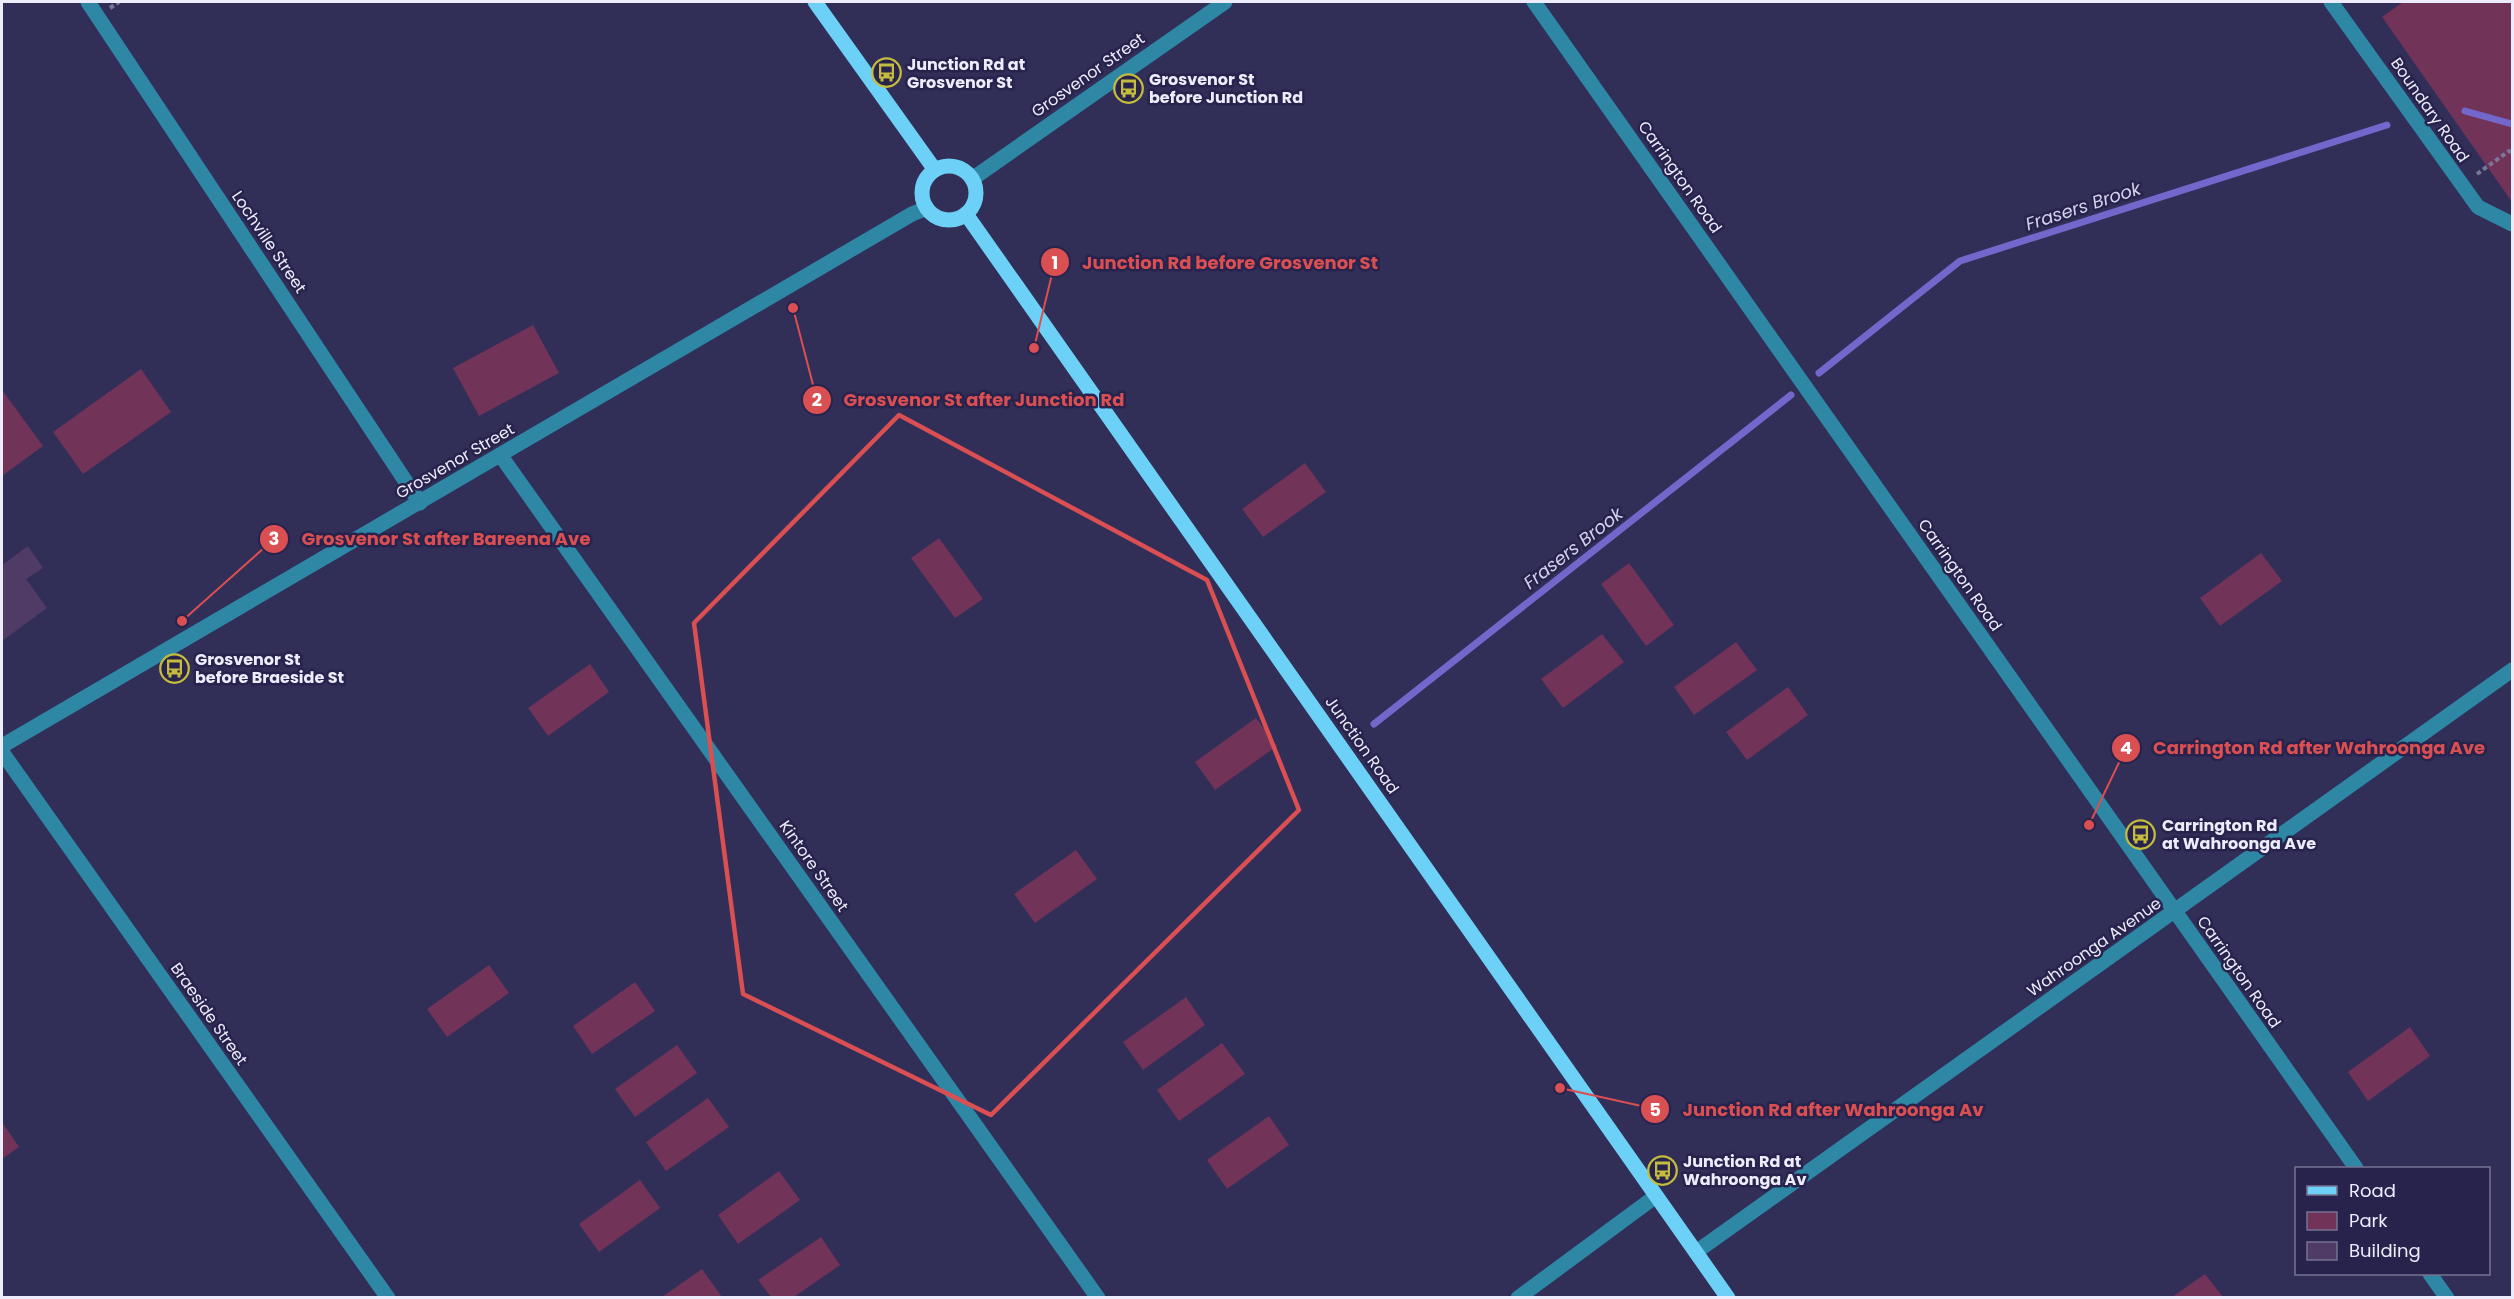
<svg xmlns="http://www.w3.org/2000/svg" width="2514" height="1299" font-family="Poppins,sans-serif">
	<rect width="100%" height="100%" fill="#312e58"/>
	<g fill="#713358">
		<path d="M2403,2H2512V202L2382,17Z"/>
		<path d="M533,325L559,373L479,416L453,368Z"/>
		<path d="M141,369L171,412L83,474L53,432Z"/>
		<path d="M2,390L43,446L2,476Z"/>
		<path d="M1305,463L1326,492L1263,537L1242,509Z"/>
		<path d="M939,538L983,599L955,618L911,558Z"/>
		<path d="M2261,553L2282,581L2220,626L2200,598Z"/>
		<path d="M1629,563L1674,625L1646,646L1601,584Z"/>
		<path d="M1602,634L1624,662L1563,708L1541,679Z"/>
		<path d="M1736,642L1757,670L1694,715L1674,687Z"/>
		<path d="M590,664L609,692L548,736L528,708Z"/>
		<path d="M1788,687L1808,715L1747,760L1726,732Z"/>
		<path d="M1256,718L1277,746L1215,790L1195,762Z"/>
		<path d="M1076,850L1097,879L1035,923L1014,894Z"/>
		<path d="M489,965L509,993L447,1037L427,1009Z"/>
		<path d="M635,982L655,1011L592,1054L573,1026Z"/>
		<path d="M1186,997L1205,1025L1143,1070L1123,1042Z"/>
		<path d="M2410,1027L2430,1056L2368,1101L2348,1072Z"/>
		<path d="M1222,1043L1245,1074L1179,1121L1157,1090Z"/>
		<path d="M677,1045L697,1073L635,1117L615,1089Z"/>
		<path d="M708,1098L729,1127L666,1171L646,1142Z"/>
		<path d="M1269,1116L1289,1145L1227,1189L1207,1160Z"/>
		<path d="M2,1122L19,1147L2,1159Z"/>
		<path d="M779,1171L800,1200L738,1244L718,1215Z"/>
		<path d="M640,1180L660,1208L599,1252L579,1224Z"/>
		<path d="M821,1237L840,1265L794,1297H771L758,1280Z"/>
		<path d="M702,1269L722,1297H662Z"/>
		<path d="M2205,1274L2223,1297H2172Z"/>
	</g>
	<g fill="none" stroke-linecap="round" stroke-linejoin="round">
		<g stroke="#7268cc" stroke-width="7">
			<path d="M2465,111L2512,124"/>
			<path d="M1819,373L1960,261L2387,125"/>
			<path d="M1374,724L1791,395"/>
		</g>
	</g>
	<path fill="#4f3b65" d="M28,546L43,568L26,579L47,608L2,641V565Z"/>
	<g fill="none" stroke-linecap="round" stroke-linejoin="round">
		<g stroke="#797797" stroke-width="4" stroke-dasharray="4.5 3" stroke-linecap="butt">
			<path d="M110,8L119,2"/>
			<path d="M2477,174L2509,151L2512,152"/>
		</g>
		<g stroke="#2e87a5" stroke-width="15">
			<path d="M88,2L420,503"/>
			<path d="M1534,2L2356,1168"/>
			<path d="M2331,2L2478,207L2512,224"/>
			<path d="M972,179L1225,2"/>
			<path d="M501,456L1098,1298"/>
			<path d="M2,746L912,214L927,208"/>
			<path d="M2,752L388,1298"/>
			<path d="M1696,1252L2512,670"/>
			<path d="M2430,1274L2447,1298"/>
			<path d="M1518,1298L1656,1196"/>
		</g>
		<g stroke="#6dd0f6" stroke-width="15">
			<path d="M815,2L935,170"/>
			<circle cx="949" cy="193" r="27"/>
			<path d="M966,214L1728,1298"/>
		</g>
	</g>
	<path fill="none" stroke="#da4f52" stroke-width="4.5" stroke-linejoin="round" d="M899,415L1207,580L1299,810L991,1115L743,994L694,623Z"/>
	<defs>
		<symbol id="bus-ring" viewBox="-11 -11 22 22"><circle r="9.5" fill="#27234c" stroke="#c5bc3d" stroke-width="1.5"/><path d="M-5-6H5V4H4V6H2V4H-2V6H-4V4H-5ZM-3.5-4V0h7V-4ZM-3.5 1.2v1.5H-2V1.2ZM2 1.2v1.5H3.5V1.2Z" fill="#c5bc3d"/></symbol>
	</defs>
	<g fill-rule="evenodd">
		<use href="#bus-ring" x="870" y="56" width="33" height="33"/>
		<use href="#bus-ring" x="1112" y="72" width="33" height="33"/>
		<use href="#bus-ring" x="158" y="652" width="33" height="33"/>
		<use href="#bus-ring" x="2124" y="818" width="33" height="33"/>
		<use href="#bus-ring" x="1646" y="1154" width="33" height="33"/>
	</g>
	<g text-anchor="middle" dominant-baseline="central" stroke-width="5" stroke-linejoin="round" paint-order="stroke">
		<g font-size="16" font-weight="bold" fill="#ececfc" stroke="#27234c" text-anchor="start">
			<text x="907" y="64">Junction Rd at<tspan x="907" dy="18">Grosvenor St</tspan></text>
			<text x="1149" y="79">Grosvenor St<tspan x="1149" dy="18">before Junction Rd</tspan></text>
			<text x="195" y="659">Grosvenor St<tspan x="195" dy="18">before Braeside St</tspan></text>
			<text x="2162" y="825">Carrington Rd<tspan x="2162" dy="18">at Wahroonga Ave</tspan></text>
			<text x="1683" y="1161">Junction Rd at<tspan x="1683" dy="18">Wahroonga Av</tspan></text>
		</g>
		<g font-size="16" fill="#ececfc" stroke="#27234c">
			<text transform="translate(1088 75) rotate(-35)">Grosvenor Street</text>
			<text transform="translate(2430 110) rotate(55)">Boundary Road</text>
			<text transform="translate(1680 177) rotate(55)">Carrington Road</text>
			<text transform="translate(269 242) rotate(56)">Lochville Street</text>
			<text transform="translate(455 461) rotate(-30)">Grosvenor Street</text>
			<text transform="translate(1960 575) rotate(55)">Carrington Road</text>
			<text transform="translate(1362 745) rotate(55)">Junction Road</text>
			<text transform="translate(814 866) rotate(55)">Kintore Street</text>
			<text transform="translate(2094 947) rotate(-35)">Wahroonga Avenue</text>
			<text transform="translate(2239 972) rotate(55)">Carrington Road</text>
			<text transform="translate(209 1014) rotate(55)">Braeside Street</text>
		</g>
		<g font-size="18" font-style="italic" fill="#d3d3ee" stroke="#27234c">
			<text transform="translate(2083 206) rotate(-18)">Frasers Brook</text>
			<text transform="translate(1573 548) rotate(-38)">Frasers Brook</text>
		</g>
	</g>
	<path fill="none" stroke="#da4f52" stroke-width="2" d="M1034 348L1055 262M793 308L817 400M182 621L274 539M2089 825L2126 748M1560 1088L1655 1109"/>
	<g fill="#da4f52" stroke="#27234c" stroke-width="2">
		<circle cx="1034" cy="348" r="6"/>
		<circle cx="793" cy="308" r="6"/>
		<circle cx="182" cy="621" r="6"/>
		<circle cx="2089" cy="825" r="6"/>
		<circle cx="1560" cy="1088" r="6"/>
		<circle cx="1055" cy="262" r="15"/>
		<circle cx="817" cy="400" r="15"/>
		<circle cx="274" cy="539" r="15"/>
		<circle cx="2126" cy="748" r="15"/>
		<circle cx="1655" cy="1109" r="15"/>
	</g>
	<g font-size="18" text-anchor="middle" font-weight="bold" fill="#fff">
		<text x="1055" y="269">1</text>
		<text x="817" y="406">2</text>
		<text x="274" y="545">3</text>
		<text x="2126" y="754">4</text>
		<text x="1655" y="1116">5</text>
	</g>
	<g font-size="18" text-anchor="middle" font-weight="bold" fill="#da4f52" stroke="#27234c" stroke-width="5" stroke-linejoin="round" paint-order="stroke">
		<text x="1230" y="269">Junction Rd before Grosvenor St</text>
		<text x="984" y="406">Grosvenor St after Junction Rd</text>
		<text x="446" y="545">Grosvenor St after Bareena Ave</text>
		<text x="2319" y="754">Carrington Rd after Wahroonga Ave</text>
		<text x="1833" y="1116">Junction Rd after Wahroonga Av</text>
	</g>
	<rect width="2514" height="1299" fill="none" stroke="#ececfc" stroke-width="6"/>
	<rect x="2295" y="1167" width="195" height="108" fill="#27234c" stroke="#767392" stroke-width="1.5"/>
	<rect x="2307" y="1186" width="30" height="9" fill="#6dd0f6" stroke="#767392" stroke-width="1.5"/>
	<text x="2349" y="1197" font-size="18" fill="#ececfc">Road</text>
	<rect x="2307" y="1212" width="30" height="18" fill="#713358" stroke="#767392" stroke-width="1.5"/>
	<text x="2349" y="1227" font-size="18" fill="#ececfc">Park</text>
	<rect x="2307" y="1242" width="30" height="18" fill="#4f3b65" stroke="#767392" stroke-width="1.5"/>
	<text x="2349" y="1257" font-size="18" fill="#ececfc">Building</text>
</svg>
